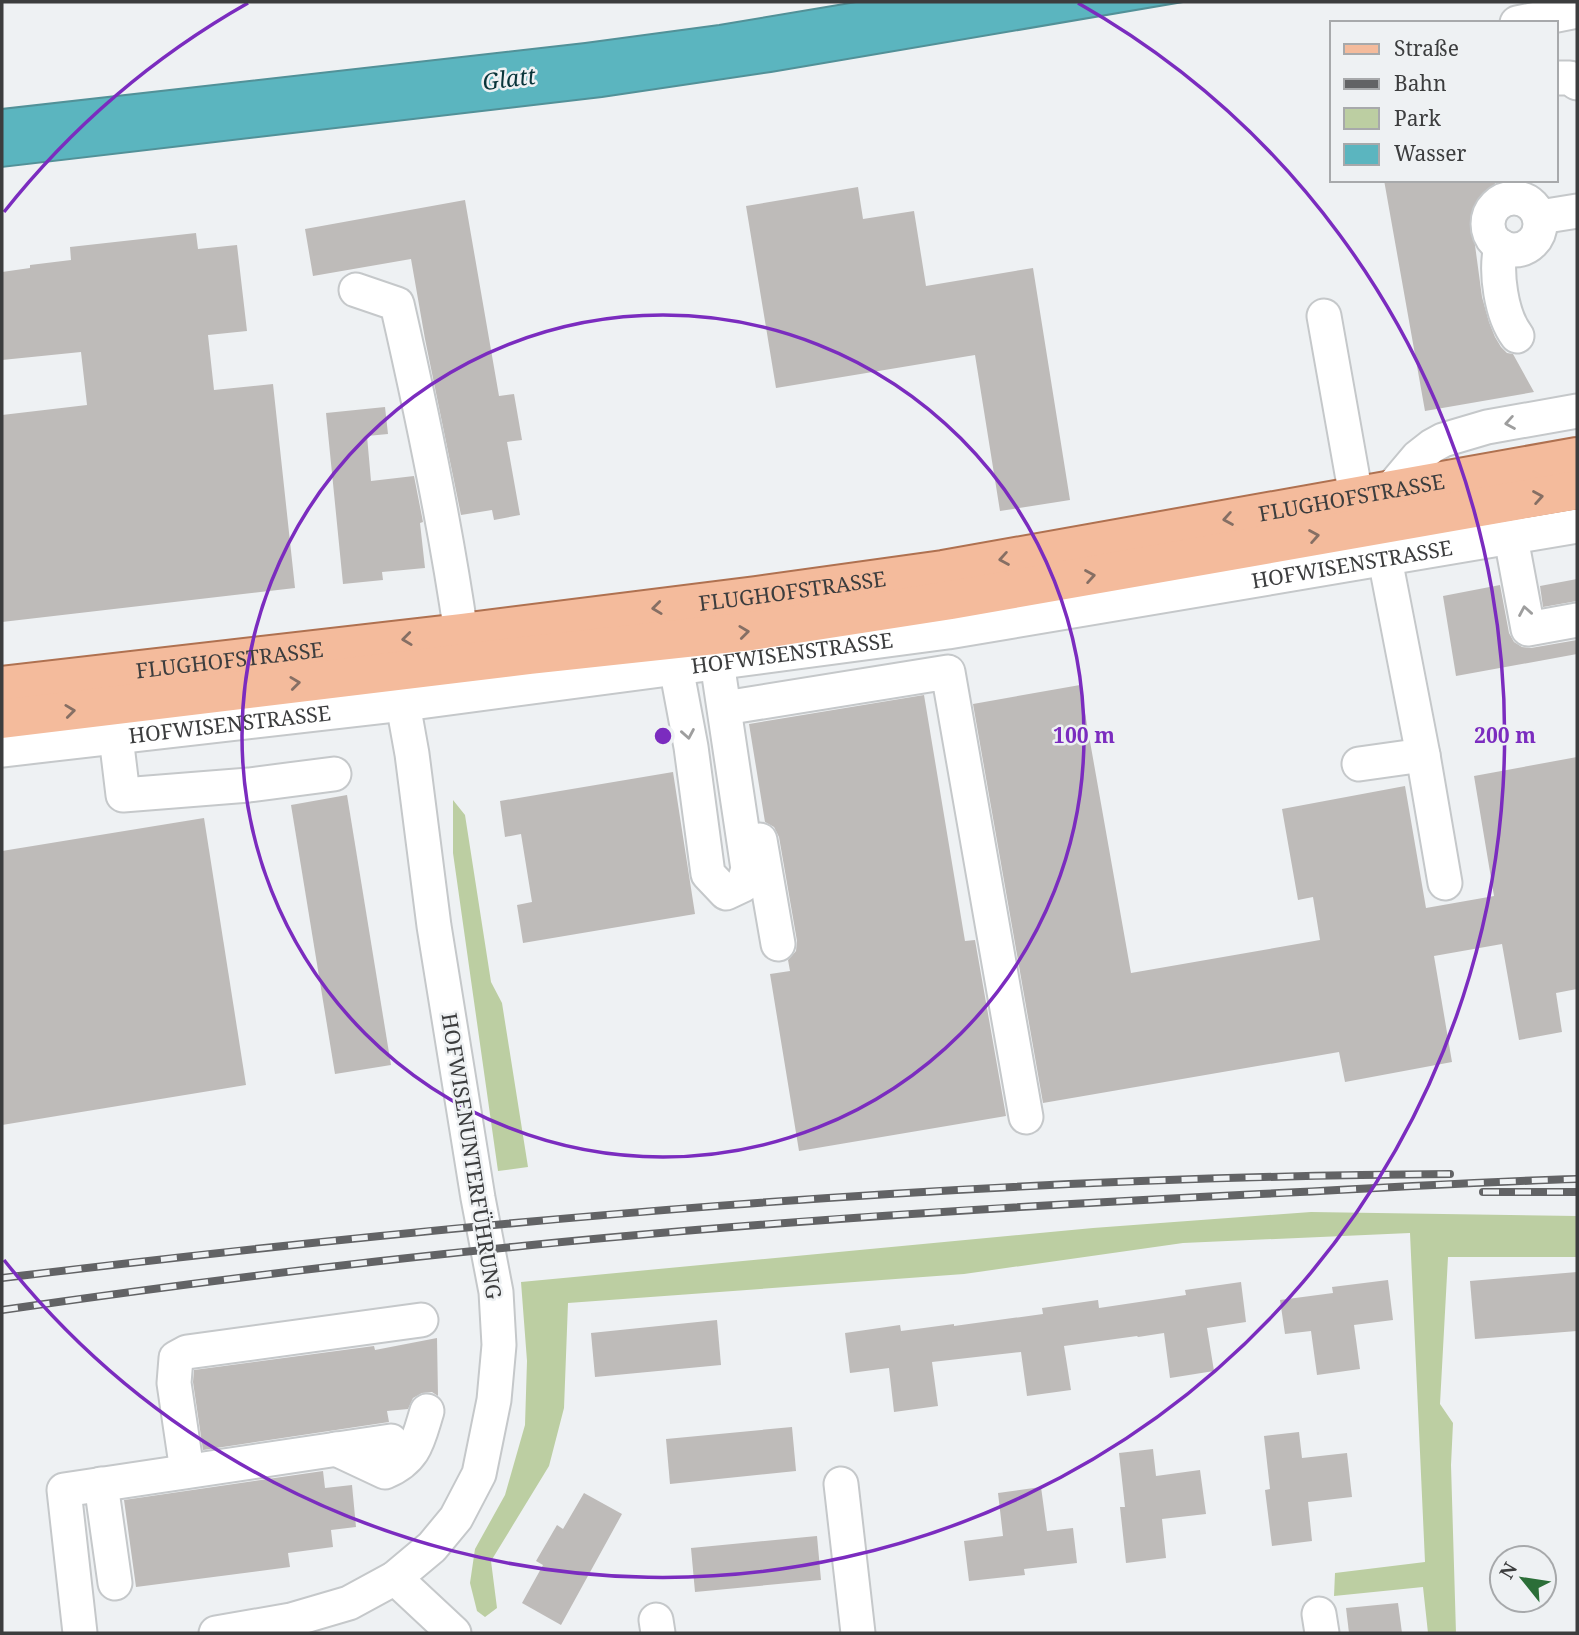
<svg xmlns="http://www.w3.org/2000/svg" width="1579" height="1635" font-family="'Noto Serif',serif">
	<rect width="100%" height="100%" fill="#eef1f3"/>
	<g fill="#bccea2">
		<path d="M453,800L465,815L491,982L502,1003L528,1167L498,1171L453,853Z"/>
		<path d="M1311,1212L1577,1216V1257H1448L1440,1404L1453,1423L1451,1465L1456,1633H1428L1423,1587L1334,1596L1335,1573L1425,1562L1410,1233L1183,1243L964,1274L568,1303L564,1408L549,1466L491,1561L497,1608L485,1617L477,1611L470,1583L475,1549L505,1495L525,1425L527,1361L521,1282L1093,1228Z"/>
	</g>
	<path fill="#5bb5bf" stroke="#529198" stroke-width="2" d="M856,2H1183L771,72L602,97L2,167V109L585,43L719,25Z"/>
	<g fill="#bebbb9">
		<path d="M1384,180H1497L1472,223L1482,297L1489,322L1495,337L1501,347L1507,353L1513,354L1534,392L1425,411Z"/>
		<path d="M858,187L863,219L914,211L926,286L1033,268L1070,500L1000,511L975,355L776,388L746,206Z"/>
		<path d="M465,200L499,396L514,394L522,440L507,442L520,515L494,520L492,510L461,515L425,339L411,259L313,276L305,229Z"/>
		<path d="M196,233L198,249L237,245L247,331L208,335L214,390L273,384L295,588L2,622V415L87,405L81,352L2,360V272L30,268V265L71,260L70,247Z"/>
		<path d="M385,407L388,434L367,436L371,481L414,476L423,522L420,523L425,568L382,572L383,580L343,584L326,413Z"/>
		<path d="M1577,579V601L1543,607L1540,586Z"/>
		<path d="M1500,585L1509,633L1514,642L1522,647L1531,648L1577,640V654L1456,676L1443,596Z"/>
		<path d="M1080,685L1131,973L1320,940L1313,897L1298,900L1282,809L1405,786L1426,908L1494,896L1474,776L1577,757V989L1556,993L1562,1032L1519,1040L1502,944L1434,956L1452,1062L1345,1082L1339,1052L1043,1103L973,704Z"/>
		<path d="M924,695L965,941L975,940L1006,1116L799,1151L770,974L790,971L788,960L796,951L797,941L779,837L774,827L765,822L749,724Z"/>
		<path d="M673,772L695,914L523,943L517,905L532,902L521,834L505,837L500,801Z"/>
		<path d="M347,795L391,1065L335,1074L291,805Z"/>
		<path d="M204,818L246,1085L2,1125V851Z"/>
		<path d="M1577,1272V1331L1475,1339L1470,1281Z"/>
		<path d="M1388,1280L1393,1320L1354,1325L1360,1369L1317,1375L1311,1331L1285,1334L1280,1300L1333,1293L1332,1287Z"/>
		<path d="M1241,1282L1246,1322L1207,1328L1214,1371L1170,1378L1164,1333L1138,1337L1137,1336L1064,1346L1071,1390L1027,1396L1021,1352L932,1362L938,1406L894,1412L889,1368L850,1373L845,1333L900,1325L901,1331L954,1324V1326L1043,1314L1042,1308L1098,1300L1099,1308L1186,1295L1185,1290Z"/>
		<path d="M717,1320L721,1365L595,1377L591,1333Z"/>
		<path d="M437,1338L438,1396L432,1392L422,1393L413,1398L408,1409L387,1411L389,1422L203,1450L193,1382L194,1370L374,1346L375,1350Z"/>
		<path d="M792,1427L796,1471L670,1484L666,1439Z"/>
		<path d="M1299,1432L1302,1458L1347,1453L1352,1497L1308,1502L1312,1541L1272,1546L1265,1490L1270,1489L1264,1436Z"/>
		<path d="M1153,1449L1156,1476L1200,1470L1206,1514L1162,1519L1166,1558L1126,1563L1120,1507H1125L1119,1453Z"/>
		<path d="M323,1471L325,1488L352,1485L356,1527L331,1530L333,1547L288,1553L290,1567L136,1587L124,1500Z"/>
		<path d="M1041,1487L1047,1531L1073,1528L1077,1563L1024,1569L1025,1575L969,1581L964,1541L1003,1536L998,1493Z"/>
		<path d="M584,1493L622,1514L561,1625L522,1603L543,1565L536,1561L557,1525L563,1529Z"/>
		<path d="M817,1536L821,1580L695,1592L691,1548Z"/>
		<path d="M1398,1603L1402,1633H1349L1346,1608Z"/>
	</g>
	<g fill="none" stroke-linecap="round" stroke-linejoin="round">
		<defs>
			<g id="minor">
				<path d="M1517,23L1577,11"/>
				<path d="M1556,78H1570L1577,83"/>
				<circle cx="1514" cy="224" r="26"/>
				<path d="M1540,217L1577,211"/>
				<path d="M1501,246C1495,272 1501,315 1517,336"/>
				<path d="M356,290L397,304C422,413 445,522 461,633"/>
				<path d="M1324,316L1356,496"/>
				<path d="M1391,489L1418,457L1432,446L1443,440L1487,427L1577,411"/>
				<path d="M1511,538L1528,629L1577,620"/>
				<path d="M676,667L691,747L708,874L726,893L743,885L748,869L717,662"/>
				<path d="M737,706L948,672L1026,1117"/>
				<path d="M116,737L123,795L249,785L334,774"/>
				<path id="s1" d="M2,750L403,704L948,632L1577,526"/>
				<path d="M1423,755L1445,883"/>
				<path d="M1359,764L1423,755L1385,559"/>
				<path d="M760,840L778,944"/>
				<path d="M336,1449L385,1472C416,1459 418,1440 427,1411"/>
				<path d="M187,1471L174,1383L176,1358L187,1352L421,1320"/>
				<path d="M101,1484L115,1583"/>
				<path d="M841,1484L858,1633"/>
				<path d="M395,1578L454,1633"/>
				<path d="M1319,1614L1322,1633"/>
				<path d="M656,1620L658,1633"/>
				<path d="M80,1633L64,1490L391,1441"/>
				<path d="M216,1633L291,1620L349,1603L395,1578L432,1547L456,1518L479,1474L494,1400L499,1345L496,1292L478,1198L434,926L412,754L403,704"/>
			</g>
			<g id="major">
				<path id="s2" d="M2,686L461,633L756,596L943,570L1577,457"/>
				<path d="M2,719L530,655L751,631L951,600L1577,490"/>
			</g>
		</defs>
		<use href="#minor" stroke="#c5c8ca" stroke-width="37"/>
		<use href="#major" stroke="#af7150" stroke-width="42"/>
		<use href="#minor" stroke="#fff" stroke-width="33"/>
		<use href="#major" stroke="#f4bb9c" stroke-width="38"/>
		<defs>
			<g id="rail">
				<path d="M1483,1192H1577"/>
				<path d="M2,1278C482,1220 965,1177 1450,1174"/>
				<path d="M2,1310C175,1285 348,1263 522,1246C768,1221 1014,1206 1260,1194C1366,1189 1471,1182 1577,1179"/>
			</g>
		</defs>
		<use href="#rail" stroke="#626365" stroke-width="8"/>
		<use href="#rail" stroke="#eef1f3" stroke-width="5" stroke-dasharray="16" stroke-linecap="butt"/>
	</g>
	<defs><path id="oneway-chevron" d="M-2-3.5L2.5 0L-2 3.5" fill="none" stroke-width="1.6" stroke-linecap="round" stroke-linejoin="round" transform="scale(1.75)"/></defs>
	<g stroke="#9e9e9e">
		<use href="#oneway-chevron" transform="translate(1510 423) rotate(170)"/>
		<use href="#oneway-chevron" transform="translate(1525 611) rotate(-100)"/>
		<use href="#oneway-chevron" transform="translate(688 734) rotate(80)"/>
	</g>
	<g stroke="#866f64">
		<use href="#oneway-chevron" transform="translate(1538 497) rotate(-10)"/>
		<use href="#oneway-chevron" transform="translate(1228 519) rotate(170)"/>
		<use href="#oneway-chevron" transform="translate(1314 536) rotate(-10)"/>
		<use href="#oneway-chevron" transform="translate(1004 559) rotate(170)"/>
		<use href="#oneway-chevron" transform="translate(1090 576) rotate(-10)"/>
		<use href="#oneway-chevron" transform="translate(657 608) rotate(173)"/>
		<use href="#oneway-chevron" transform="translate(744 632) rotate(-7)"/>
		<use href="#oneway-chevron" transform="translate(407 639) rotate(173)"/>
		<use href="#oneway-chevron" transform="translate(295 683) rotate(-7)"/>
		<use href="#oneway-chevron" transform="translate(70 711) rotate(-7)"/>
	</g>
	<g fill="none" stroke="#7b2cbf" stroke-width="3.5">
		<circle cx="663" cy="736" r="421"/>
		<path d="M4 212A842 842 0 0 1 248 3M1078 3A842 842 0 1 1 4 1260"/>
	</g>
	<g text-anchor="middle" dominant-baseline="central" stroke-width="5" stroke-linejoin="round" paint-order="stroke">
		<g font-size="21" fill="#3c3d3e" stroke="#eef1f3">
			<text stroke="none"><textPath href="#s2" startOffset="1363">FLUGHOFSTRASSE</textPath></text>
			<text stroke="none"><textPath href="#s1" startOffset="1363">HOFWISENSTRASSE</textPath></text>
			<text stroke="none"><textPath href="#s2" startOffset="796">FLUGHOFSTRASSE</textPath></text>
			<text stroke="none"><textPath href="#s1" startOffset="796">HOFWISENSTRASSE</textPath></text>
			<text stroke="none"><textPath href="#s2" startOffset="229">FLUGHOFSTRASSE</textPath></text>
			<text stroke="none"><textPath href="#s1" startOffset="229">HOFWISENSTRASSE</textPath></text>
			<text transform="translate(472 1156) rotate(81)">HOFWISENUNTERFÜHRUNG</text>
		</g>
		<g font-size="23" font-style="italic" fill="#09353a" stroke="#eef1f3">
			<text transform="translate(509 78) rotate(-7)">Glatt</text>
		</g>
	</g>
	<circle cx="663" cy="736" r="10" fill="#7b2cbf" stroke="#eef1f3" stroke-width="3.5"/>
	<g font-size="21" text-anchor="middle" font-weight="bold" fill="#7b2cbf" stroke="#eef1f3" stroke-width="5" stroke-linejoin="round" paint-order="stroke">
		<text x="1084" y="743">100 m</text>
		<text x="1505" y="743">200 m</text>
	</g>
	<rect width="1579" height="1635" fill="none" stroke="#3c3d3e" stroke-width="7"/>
	<rect x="1330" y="21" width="228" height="161" fill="#eef1f3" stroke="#a7a9ab" stroke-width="2"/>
	<rect x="1344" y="44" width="35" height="10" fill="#f4bb9c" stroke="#a7a9ab" stroke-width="2"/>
	<text x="1394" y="56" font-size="21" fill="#3c3d3e">Straße</text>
	<rect x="1344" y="79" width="35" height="10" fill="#626365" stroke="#a7a9ab" stroke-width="2"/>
	<text x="1394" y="91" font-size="21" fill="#3c3d3e">Bahn</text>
	<rect x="1344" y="108" width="35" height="21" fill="#bccea2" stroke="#a7a9ab" stroke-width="2"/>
	<text x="1394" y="126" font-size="21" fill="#3c3d3e">Park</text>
	<rect x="1344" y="144" width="35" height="21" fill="#5bb5bf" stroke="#a7a9ab" stroke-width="2"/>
	<text x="1394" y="161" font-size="21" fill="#3c3d3e">Wasser</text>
	<g transform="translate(1523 1579) rotate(300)"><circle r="33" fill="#eef1f3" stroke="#a7a9ab" stroke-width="2"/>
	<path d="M0-5L12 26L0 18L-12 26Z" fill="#2b6e38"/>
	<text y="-10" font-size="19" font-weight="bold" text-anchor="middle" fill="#3c3d3e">N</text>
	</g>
</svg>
